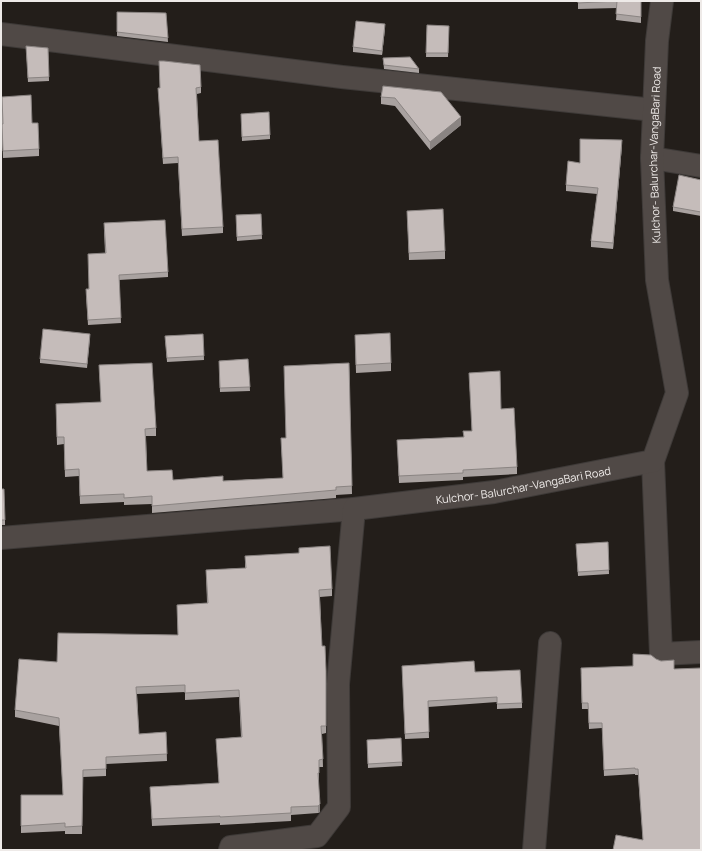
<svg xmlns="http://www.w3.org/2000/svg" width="702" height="851" font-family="Manrope,sans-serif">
	<rect width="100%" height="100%" fill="#231e1a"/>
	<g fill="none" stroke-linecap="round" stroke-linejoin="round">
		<defs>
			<g id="minor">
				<path d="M1,34L342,77L654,110"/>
				<path d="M652,158L701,166"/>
				<path d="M653,461L661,654L701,652"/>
				<path d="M1,538L354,509"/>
				<path id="s1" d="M230,850L231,847L317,836L339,807L338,684L354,509L494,492L653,461L677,393L657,280L652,158L657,41L662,1"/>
				<path d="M534,850L550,643"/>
			</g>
		</defs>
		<use href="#minor" stroke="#3e3a38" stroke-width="24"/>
		<use href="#minor" stroke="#504946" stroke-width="22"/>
	</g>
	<g fill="#a9a2a0">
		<path d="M578,1H641V23L616,20L617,8L578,9Z"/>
		<path d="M117,12L166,13L168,42L117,36Z"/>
		<path d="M427,25L449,26L448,57H426Z"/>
		<path d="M385,28L382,55L353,52V47Z"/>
		<path d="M26,46L48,48L49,81L28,82Z"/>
		<path d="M383,58L419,69V73L384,69Z"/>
		<path d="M383,86L461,125L430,150L395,106L381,104V97Z"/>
		<path d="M201,87V93L197,94L199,141L223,227V233L182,236L178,163L163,164L158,88Z"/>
		<path d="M2,97L32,123L39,149V156L3,158L2,131Z"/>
		<path d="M241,114L270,135V139L242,141Z"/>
		<path d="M622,145L613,249L591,247V241L597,194L566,191V185L580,163Z"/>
		<path d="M701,180V216L673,211V207Z"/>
		<path d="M407,211L445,251V259L409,260Z"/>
		<path d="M261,214L262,239L237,241L236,215Z"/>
		<path d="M104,228L168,272V277L119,280L121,323L88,325L86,294L105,253Z"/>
		<path d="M203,334L204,360L167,362L165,336Z"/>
		<path d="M355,335L391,363V371L356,373Z"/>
		<path d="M90,338L87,368L40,363V359Z"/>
		<path d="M248,359L250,391L220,392L219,361Z"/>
		<path d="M349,363L352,494L336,495V498L152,513V504L124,505V502L80,504L79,476L65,477L64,444L57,445L56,404L101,402L99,365L156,428V436H146L147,471L173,480L223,481L283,478L281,438H286Z"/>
		<path d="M469,373L501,409L517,467V474L463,477V480L399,483L397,440L463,437L472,431Z"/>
		<path d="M1,489L5,520V525H1Z"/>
		<path d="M608,542L609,574L578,576L576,544Z"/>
		<path d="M245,556L332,589V596L320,597L322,646L326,671V733L322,734L323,767H319V780H318L320,812L318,813L291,815V821L220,825V823L152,826L150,787L219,783L216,739L241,737L239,697L185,700V692L137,694L139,734L166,732L167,761L106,764V776L83,777L82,834H65V831L21,833V795H63L59,726L15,717V710L57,662L178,635L177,605L207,603L206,570L245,568Z"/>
		<path d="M656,659L674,669L701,850L643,840L638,775H635V774L604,776L602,728L589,729L588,709H582L581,674L633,666Z"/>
		<path d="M402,666L475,672L522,703V708L497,709V702L428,707L429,738L405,739Z"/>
		<path d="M401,738L402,766L368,768L367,740Z"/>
	</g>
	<g fill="#8a8482">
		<path d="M385,24V28L382,55V51Z"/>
		<path d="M461,117V125L430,150V142Z"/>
		<path d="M622,140V145L613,249V243Z"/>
		<path d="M320,804V812L318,813V806Z"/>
	</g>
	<g fill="#c5bcba" stroke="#8a8482">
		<path d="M578,1H641V17L616,14L617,1L578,3Z"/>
		<path d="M117,12L166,13L168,38L117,32Z"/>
		<path d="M356,21L385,24L382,51L353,47Z"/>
		<path d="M427,25L449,26L448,53H426Z"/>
		<path d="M26,46L48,48L49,77L28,78Z"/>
		<path d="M410,57L419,69L384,65L383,58Z"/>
		<path d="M159,61H164L200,65L201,87L196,88L199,141L218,140L223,227L182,229L178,157L163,158L158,88H160Z"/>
		<path d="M383,86L441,92L461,117L430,142L395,98L381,97Z"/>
		<path d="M31,95L32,123H38L39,149L3,151L2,124H3L2,97Z"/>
		<path d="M269,112L270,135L242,137L241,114Z"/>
		<path d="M580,139L622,140L613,243L591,241L598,188L566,185L568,161L580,163Z"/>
		<path d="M679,175L701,180V212L673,207Z"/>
		<path d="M443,209L445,251L409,253L407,211Z"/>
		<path d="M261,214L262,235L237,237L236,215Z"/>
		<path d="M165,220L168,272L119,275L121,318L88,320L86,289H89L88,254L106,253L104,223Z"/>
		<path d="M43,329L90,334L87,364L40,359Z"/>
		<path d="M390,333L391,363L356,365L355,335Z"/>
		<path d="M203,334L204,356L167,358L165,336Z"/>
		<path d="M248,359L250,387L220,388L219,361Z"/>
		<path d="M152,363L156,428L145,429L147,471L172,470L173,480L223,476V481L283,478L281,438H286L284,366L349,363L352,486L336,487V490L152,506V496L124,498V494L80,496L79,469L65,470L64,437H57L56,404L101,402L99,365Z"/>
		<path d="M500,371L501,409L514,408L517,467L463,470V473L399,476L397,440L464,437L463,431H472L469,373Z"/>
		<path d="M1,489H4L5,520H1Z"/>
		<path d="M608,542L609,570L578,572L576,544Z"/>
		<path d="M330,546L332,589L319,590L322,646H325L326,671V726H321L323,759L319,760V773H318L320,804L318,806L291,807V813L220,817V816L152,819L150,787L219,783L216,739L242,737L239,690L185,693V685L136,687L139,734L166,732L167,754L106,757V769L83,770L82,826L65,827V823L21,826V795H63L59,718L15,710L19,659L57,662L58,633L178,635L177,605L208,603L206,570L246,568L245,556L299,553V548Z"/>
		<path d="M633,654L651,655L656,659L661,661L674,660V669L701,668V850H613L616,835L643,840L638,769H635V768L604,770L602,723H589L588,703H582L581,668L633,666Z"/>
		<path d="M474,661L475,672L520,670L522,703L497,704V697L428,701L429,732L405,734L402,666Z"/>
		<path d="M401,738L402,762L368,764L367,740Z"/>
	</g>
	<g text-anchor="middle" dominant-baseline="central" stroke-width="4" stroke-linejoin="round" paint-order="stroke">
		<g font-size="11" fill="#eeeae8" stroke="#231e1a">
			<text stroke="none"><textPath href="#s1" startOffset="1040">Kulchor- Balurchar-VangaBari Road</textPath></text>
			<text stroke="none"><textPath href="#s1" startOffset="596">Kulchor- Balurchar-VangaBari Road</textPath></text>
		</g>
	</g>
	<rect width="702" height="851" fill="none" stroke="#eeeae8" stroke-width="4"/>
</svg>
